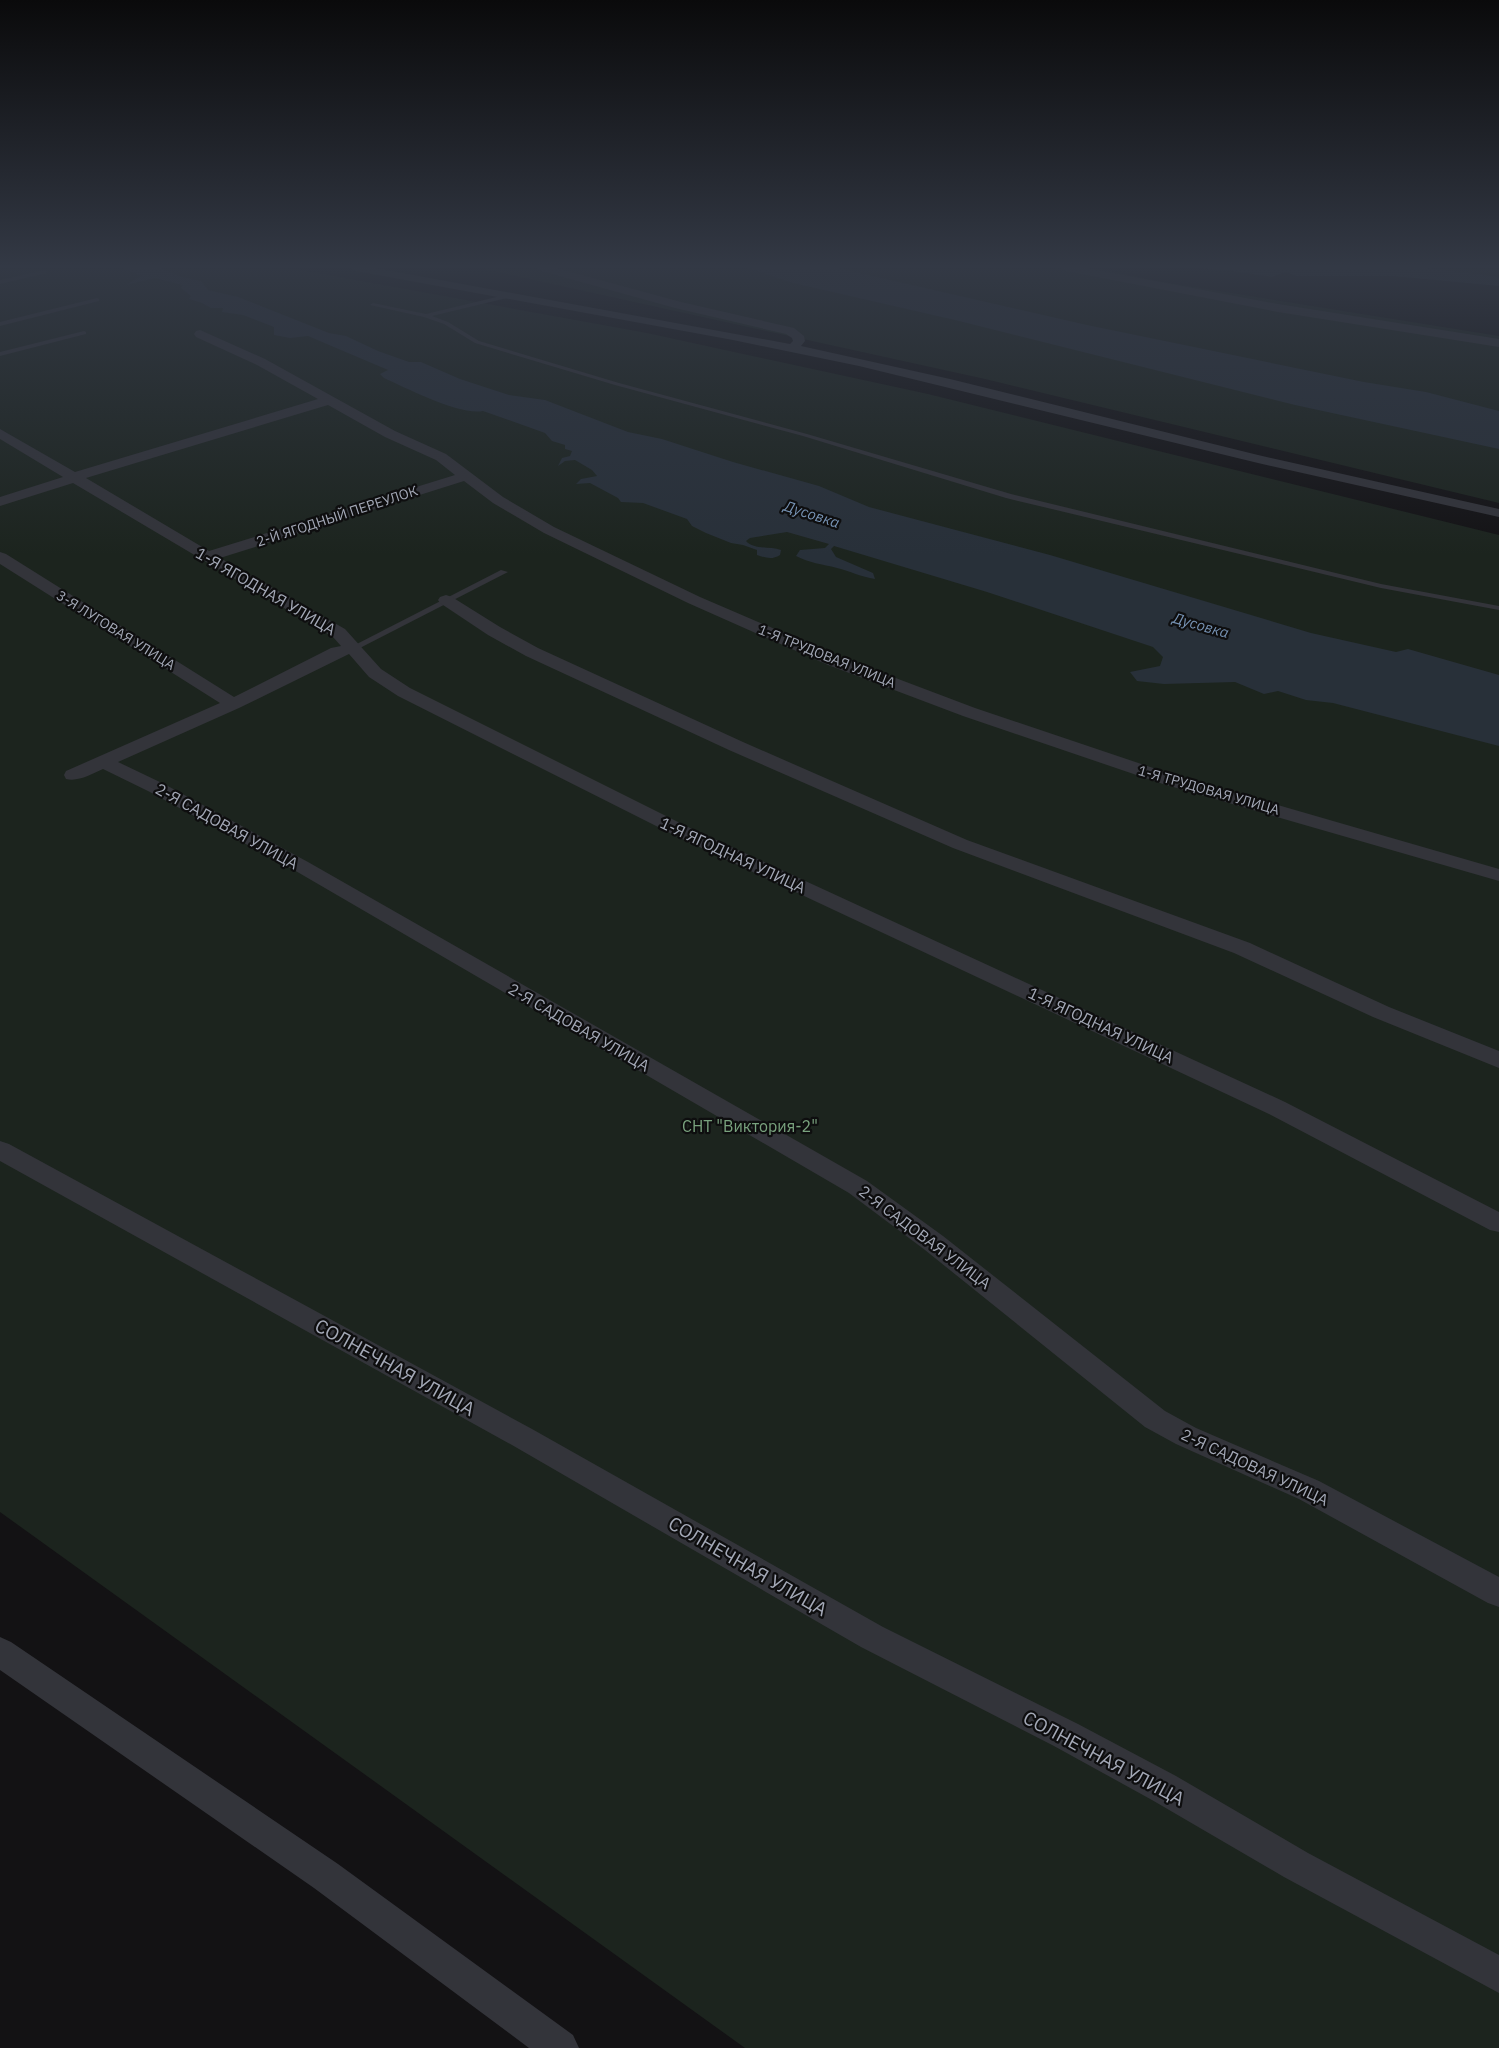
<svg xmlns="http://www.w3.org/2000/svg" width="1499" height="2048" font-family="'IBM Plex Sans',sans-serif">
	<rect width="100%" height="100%" fill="#131214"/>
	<g fill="#1c241e">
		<path d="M0,268H290L647,333L928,394L1499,535V2048H745L0,1512Z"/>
		<path d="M480,268H1096L1157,281L1499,336V503L985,379Z"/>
		<path d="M1425,268H1499V278Z"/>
	</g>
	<g fill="#283039">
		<path d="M123,268H160L182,277L201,281L208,290L238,297L329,333L346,336L378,351L409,362H421L460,379L509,395L545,400L628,432L662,439L733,462L819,486L869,507L1050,555L1311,633L1396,652L1408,649L1499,675V746L1333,703L1306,700L1278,691L1264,694L1235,682L1164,684L1137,681L1130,672L1160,666L1163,657L1153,647L987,592L834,546L831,549L836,557L873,573L875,579C861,577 850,571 837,568C822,564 809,563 796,556L800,550L825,548L829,544L787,532L750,538L746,541C754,550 770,546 781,550L780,555C772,560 766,558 757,555V550L743,545L731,543L706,533L692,526L687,519L643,503L621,502L618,498L590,483L576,484L581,479L597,476L592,470L575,460L565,461L558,466L562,458L570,456L572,451L565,449V445L552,441L545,433L483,411C461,416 406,388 384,378L380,374L388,370L308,336L290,338L274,335V327L243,315L222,312L223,308H211L202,303L189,299L191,296L181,288L182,285L155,278L126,285L141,276Z"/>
		<path d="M748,268H838L1087,325L1364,382L1426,392L1499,411V449L1295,405L955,320L793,283Z"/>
		<path d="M1191,268H1425L1493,276L1499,278V286L1393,276H1297L1285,272L1272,277L1226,270Z"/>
	</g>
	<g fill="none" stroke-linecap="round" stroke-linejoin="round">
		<g fill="#33343a" fill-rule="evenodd">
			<path d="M45,270L47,273L0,284V280Z"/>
			<path d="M509,294L511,295V297L432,316L448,322L479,341L619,383L807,434L1011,494L1381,584L1499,606V610L1381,588L1006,498L803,436L615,385L475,343L444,324L424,317L370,305L373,303L426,314Z"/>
			<path d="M97,298L99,299V301L0,326V322Z"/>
			<path d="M84,331L86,332V334L0,356V352Z"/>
			<path d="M501,570L508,572L356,650L353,651L349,648Z"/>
		</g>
		<g fill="#33343a" fill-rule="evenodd">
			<path d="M351,268H375L790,344L793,341L792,338L786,334L675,308L538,270L537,268H556L681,302L794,328L804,336L805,341L801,346L950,379L1258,455L1499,509V517L1258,463L859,366L733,340L356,271Z"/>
			<path d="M1061,268H1086L1278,304L1499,339V347L1278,312L1066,271Z"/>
			<path d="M200,330L265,359L395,431L446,454L503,497L554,527L700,597L840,657L975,708L1177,776L1499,869V881L1163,784L963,716L828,665L688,603L544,533L493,503L464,481L220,558L345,629L381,669L410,688L688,827L1285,1102L1499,1212V1232L1490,1230L1269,1114L674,835L398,696L369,677L349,654L239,708L118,762L164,784L308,862L867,1181L943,1236L1165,1411L1196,1428L1319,1481L1499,1577V1607L1488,1603L1299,1499L1176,1444L1145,1427L925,1250L849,1193L294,870L150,792L103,769C91,774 79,782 66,779L64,775L66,771L220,703L0,564V552L6,554L234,697L331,648L341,646L333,637L73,483L0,506V497L63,477L0,439V429L75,472L318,399L257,365L196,337L194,334L196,331ZM328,405L385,437L436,460L455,475L209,551L86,478Z"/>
			<path d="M446,595L452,597L500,627L538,648L743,742L967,840L1250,943L1389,1007L1499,1051V1068L1373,1017L1234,953L953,848L729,750L526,656L488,635L440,603L438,600L440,597Z"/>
			<path d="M0,1141L9,1144L532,1429L883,1627L1078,1724L1176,1776L1308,1853L1499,1955V1993L1284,1877L1152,1800L1054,1746L861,1647L512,1445L0,1161Z"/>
			<path d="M0,1637L11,1642L338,1864L573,2035L579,2048H529L314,1888L0,1670Z"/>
		</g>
	</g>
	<linearGradient id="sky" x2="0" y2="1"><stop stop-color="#0a0a0b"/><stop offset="0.48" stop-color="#333945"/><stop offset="1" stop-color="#333945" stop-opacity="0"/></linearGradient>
	<rect width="1499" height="555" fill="url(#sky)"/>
	<g text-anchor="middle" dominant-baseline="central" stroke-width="4.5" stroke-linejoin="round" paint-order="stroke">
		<g font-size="14" fill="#a3a8b6" stroke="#0e0e0f">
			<text transform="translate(337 516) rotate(-18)">2-Й ЯГОДНЫЙ ПЕРЕУЛОК</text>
			<text transform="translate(116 630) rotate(32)">3-Я ЛУГОВАЯ УЛИЦА</text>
			<text transform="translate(827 656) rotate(22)">1-Я ТРУДОВАЯ УЛИЦА</text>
			<text transform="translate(1209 790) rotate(16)">1-Я ТРУДОВАЯ УЛИЦА</text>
		</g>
		<g font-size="15" font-style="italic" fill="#7793b4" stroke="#0e0e0f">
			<text transform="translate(812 514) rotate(18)">Дусовка</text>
			<text transform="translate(1201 625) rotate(16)">Дусовка</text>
		</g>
		<g font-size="16" fill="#a3a8b6" stroke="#0e0e0f">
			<text transform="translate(266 591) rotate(30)">1-Я ЯГОДНАЯ УЛИЦА</text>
			<text transform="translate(227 826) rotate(29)">2-Я САДОВАЯ УЛИЦА</text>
			<text transform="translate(733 855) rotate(25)">1-Я ЯГОДНАЯ УЛИЦА</text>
			<text transform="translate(1101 1025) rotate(25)">1-Я ЯГОДНАЯ УЛИЦА</text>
			<text transform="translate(579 1027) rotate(30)">2-Я САДОВАЯ УЛИЦА</text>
			<text transform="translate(925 1237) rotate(37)">2-Я САДОВАЯ УЛИЦА</text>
			<text transform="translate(1255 1467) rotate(25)">2-Я САДОВАЯ УЛИЦА</text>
		</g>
		<g font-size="16" fill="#79a27e" stroke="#0e0e0f">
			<text x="750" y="1126">СНТ "Виктория-2"</text>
		</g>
		<g font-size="19" fill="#a3a8b6" stroke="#0e0e0f">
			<text transform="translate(395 1367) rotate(29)">СОЛНЕЧНАЯ УЛИЦА</text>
			<text transform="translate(748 1566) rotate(30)">СОЛНЕЧНАЯ УЛИЦА</text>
			<text transform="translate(1104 1758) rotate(28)">СОЛНЕЧНАЯ УЛИЦА</text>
		</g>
	</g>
</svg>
